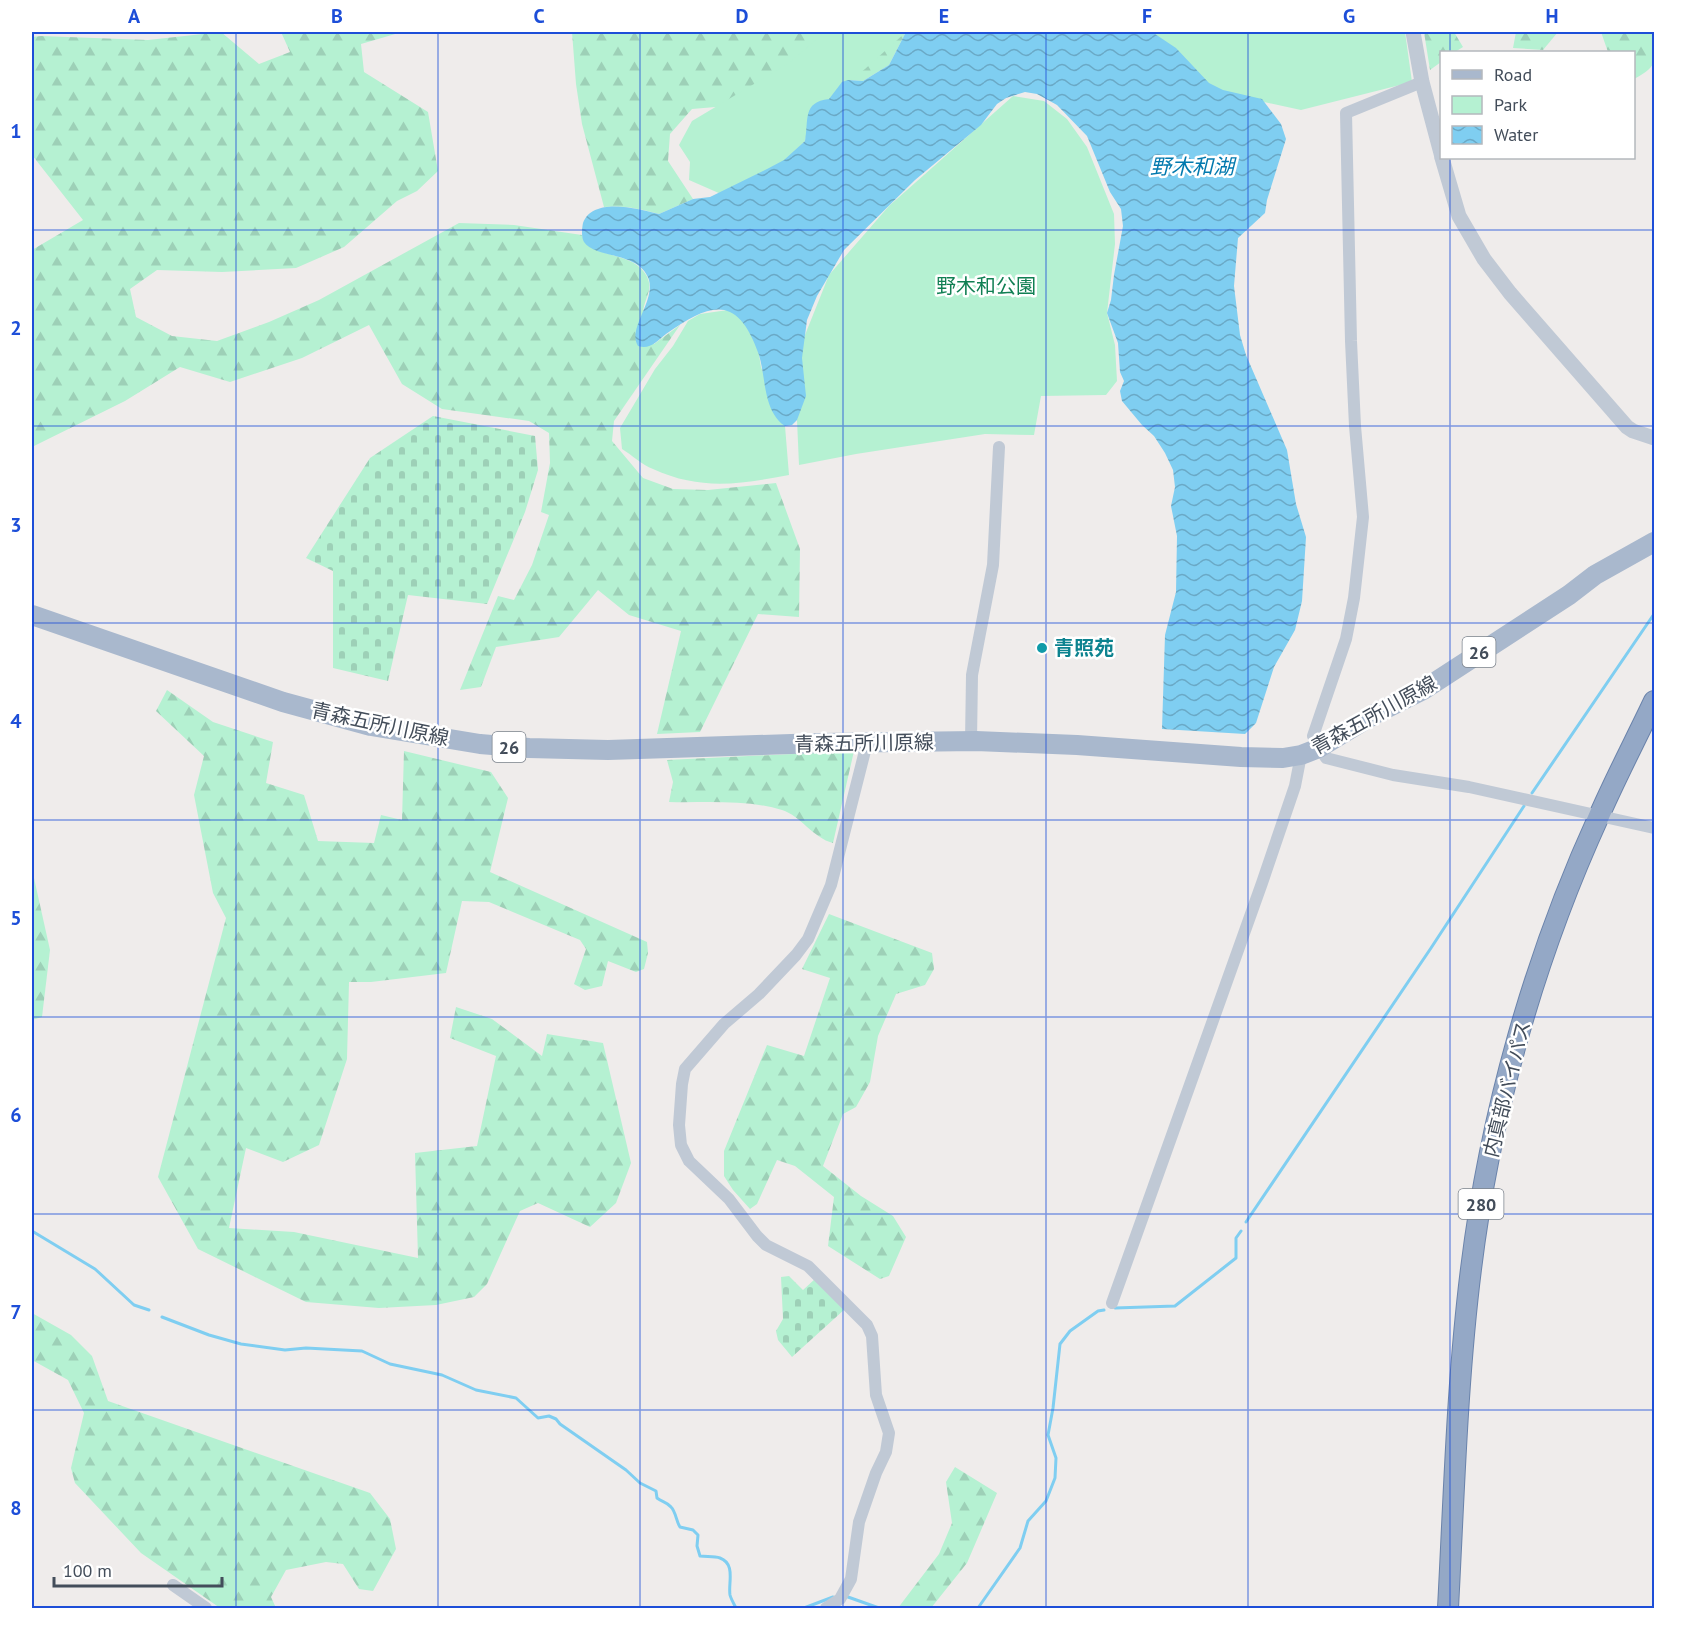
<svg xmlns="http://www.w3.org/2000/svg" width="1686" height="1640" font-family="'PT Sans','Noto Sans JP',sans-serif">
	<defs>
		<pattern id="forest-firs" width="22" height="20" patternUnits="userSpaceOnUse" patternTransform="scale(1.5)"><rect width="22" height="20" fill="#b5f1d2"/><path d="M5 1l3.5 6h-7zM16 11l3.5 6h-7z" fill="#9dd0b7"/></pattern>
		<pattern id="cemetery-stones" width="16" height="16" patternUnits="userSpaceOnUse" patternTransform="scale(1.5)"><rect width="16" height="16" fill="#b5f1d2"/><path d="M2 7V4a2 2 0 0 1 4 0v3zM10 15v-3a2 2 0 0 1 4 0v3z" fill="#9dd0b7"/></pattern>
		<pattern id="water-waves" width="16" height="10" patternUnits="userSpaceOnUse" patternTransform="scale(1.5)"><rect width="16" height="10" fill="#7fcef1"/><path d="M0 5q4-4 8 0t8 0" fill="none" stroke="#6aa9c6"/></pattern>
	</defs>
	<rect width="100%" height="100%" fill="#efeceb"/>
	<g fill="url(#forest-firs)">
		<path d="M221,32L259,64L290,52L281,32H402L361,44L364,72L428,112L438,171L417,191L397,201L344,247L296,268L222,272L157,270L130,289L136,317L172,336L217,341L269,322L319,300L459,223L514,225L582,235C588,258 629,251 644,272C656,288 644,297 643,313C643,321 651,335 654,344L680,325L614,421L612,441L643,478L673,489L708,490L776,483L800,549L799,617L758,614L700,732L657,734L681,631L629,615L598,590L559,637L496,647L481,687L460,690L498,596L514,600L532,565L549,515L541,512L550,463L549,433L529,421L442,409L402,384L369,325L302,358L230,382L180,367L125,401L32,447V250L83,220L32,155V37L41,36L148,40Z"/>
		<path d="M572,32H906L889,65L863,81L848,80L808,128L805,141L784,161L739,105L692,109L670,134L668,161L693,199L659,214C640,209 624,205 604,207L582,124L576,84Z"/>
		<path d="M1424,32H1454L1463,47L1455,52H1442L1441,62L1430,70Z"/>
		<path d="M1516,32H1558L1543,50L1513,48Z"/>
		<path d="M1601,32H1654C1655,59 1661,65 1634,79V52H1608Z"/>
		<path d="M167,690L213,722L273,742L266,783L304,795L318,841L374,843L381,815L402,820L404,751L491,772L508,798L490,872L647,942L648,953L644,969L636,972L608,961L602,986L585,990L574,984L586,949L580,940L489,902L462,901L446,973L371,982H349L347,1059L319,1145L283,1162L246,1148L229,1228L294,1232L418,1258L415,1153L477,1146L496,1056L450,1038L456,1007L492,1019L542,1056L547,1034L603,1043L631,1163L616,1203L590,1227L538,1203L520,1211L487,1284L474,1297L436,1305L379,1308L306,1302L198,1249L158,1177L226,918L213,893L194,795L204,756L156,711Z"/>
		<path d="M854,751L833,843C813,838 801,816 782,810C746,799 706,803 669,802L673,782L667,760Z"/>
		<path d="M32,869L50,950L42,1017L32,1020Z"/>
		<path d="M829,914L932,953L934,969L925,985L896,994L878,1036L870,1082L856,1107L843,1114L823,1166L861,1196L893,1216L906,1237L889,1276L880,1279L828,1246L834,1197L795,1166L777,1160L757,1204L750,1209L733,1190L724,1176V1151L767,1045L804,1056L830,978L802,969Z"/>
		<path d="M32,1313L71,1335L92,1356L108,1401L370,1493L390,1519L396,1549L373,1591L359,1589L343,1564L326,1562L286,1570L271,1597L276,1608H220L141,1553L75,1483L71,1468L84,1413L68,1380L32,1360Z"/>
		<path d="M955,1467L997,1493L967,1563L931,1608H898L939,1554L952,1523L946,1482Z"/>
	</g>
	<g fill="url(#cemetery-stones)">
		<path d="M433,416L535,436L538,470L525,512L487,604L408,595L388,681L333,668V571L306,558L370,458Z"/>
		<path d="M789,1276L803,1290L816,1278L845,1309L792,1357L778,1340L776,1331L783,1319L781,1277Z"/>
	</g>
	<g fill="#b5f1d2">
		<path d="M825,32H906L865,69L846,84L822,108L802,143L777,168L721,194L689,180L690,162L679,145L692,121L789,63Z"/>
		<path d="M1148,32H1405L1412,82L1301,110L1213,91Z"/>
		<path d="M1013,96L1044,101L1067,119L1087,147L1114,214L1115,244L1107,313L1115,345L1117,381L1106,395L1041,396L1034,435L985,434L856,454L799,465L797,420L803,340L829,275L889,206Z"/>
		<path d="M728,310L752,313L761,367L785,426L789,475C740,484 701,491 653,469C642,465 632,455 622,449L620,428L655,369L673,346L688,321L700,314Z"/>
	</g>
	<path fill="url(#water-waves)" d="M906,32H1152L1176,48L1209,83L1223,90L1262,99L1281,124L1286,139L1267,200L1265,213L1238,238L1234,286L1240,335L1246,355L1287,450L1296,504L1306,537L1302,601L1295,630L1274,667L1256,723L1245,734L1162,729L1165,635L1176,592L1177,536L1171,506L1175,487L1173,470L1165,453L1154,436L1142,425L1122,401L1120,391L1124,381L1120,372L1118,343L1107,313L1111,300L1114,275L1123,226L1121,209L1110,192L1087,136L1057,105L1037,94L1025,92L1006,98L997,104L981,125L915,180L844,250L817,296L807,320L802,358L806,396L797,420L792,425L785,426C763,411 766,378 759,355C738,294 711,302 666,334C657,341 650,350 638,346C627,329 655,302 649,280C640,251 595,259 584,242C581,237 582,228 583,223C593,196 639,209 659,214L693,199L710,197L769,168L784,160L805,141C809,120 802,102 829,99L842,82L848,80L863,81L889,65Z"/>
	<g fill="none" stroke-linecap="round" stroke-linejoin="round">
		<g stroke="#7fcef1" stroke-width="3">
			<path d="M1532,793L1654,614"/>
			<path d="M1246,1222L1431,948L1524,806"/>
			<path d="M32,1231L95,1269L134,1305L149,1310"/>
			<path d="M1115,1308L1175,1306L1236,1258V1238L1241,1231"/>
			<path d="M162,1317L209,1335L241,1344L285,1350L306,1348L362,1351L390,1364L442,1375L476,1390L516,1398L538,1418L549,1416L556,1419L560,1424L626,1470L640,1483L656,1491L657,1498C662,1502 667,1502 671,1507C676,1512 676,1521 680,1527L693,1530L698,1535L697,1546L700,1556C706,1557 714,1556 720,1558C736,1564 728,1583 730,1595C731,1599 734,1604 736,1608"/>
			<path d="M848,1597L879,1608"/>
			<path d="M804,1608L833,1597"/>
			<path d="M978,1608L1020,1548L1028,1521L1046,1501L1055,1478L1056,1458L1048,1435L1053,1408L1060,1344L1070,1331L1098,1311L1104,1310"/>
		</g>
		<defs>
			<path id="trunk" d="M1448,1608C1454,1496 1457,1381 1471,1269C1490,1114 1534,958 1599,816C1616,777 1636,739 1654,701"/>
		</defs>
		<use href="#trunk" stroke="#6a83ab" stroke-width="22"/>
		<g stroke="#c0c9d5" stroke-width="12">
			<path d="M1422,82L1346,113L1351,341L1355,426L1363,517L1354,598L1346,639L1313,736L1326,758L1393,775L1469,787L1654,828"/>
			<path d="M971,741L972,675L993,565L999,447"/>
			<path d="M1112,1303L1262,883L1295,786L1301,755"/>
			<path d="M173,1585L206,1608"/>
			<path d="M826,1608L840,1599L851,1579L859,1522L876,1473L886,1452L889,1433L876,1395L872,1336L867,1325L808,1266L766,1245L757,1236L729,1199L689,1161L681,1145L679,1125L682,1084L685,1069L724,1024L759,994L796,955L808,939L831,885L867,743"/>
		</g>
		<g stroke="#c0c9d5" stroke-width="15">
			<path d="M1413,32L1422,82L1442,157"/>
			<path d="M1442,158L1459,216L1484,259L1510,293L1627,427L1633,431L1654,438"/>
		</g>
		<path stroke="#a9b8cd" stroke-width="20" d="M32,615L283,702L371,726L480,744L529,748L608,750L821,743L976,741L1077,745L1241,757L1283,758L1301,755L1319,748L1375,714L1423,690L1569,595L1595,575L1654,542"/>
		<use href="#trunk" stroke="#94a8c6" stroke-width="20"/>
	</g>
	<path fill="none" stroke="#1d4ed8" stroke-width="1.5" stroke-opacity="0.55" d="M236,32V1608M438,32V1608M640,32V1608M843,32V1608M1046,32V1608M1248,32V1608M1450,32V52M1450,158V1608M32,230H1654M32,426H1654M32,623H1654M32,820H1654M32,1017H1654M32,1214H1654M32,1410H1654"/>
	<circle fill="#0f9aa8" stroke="#fff" stroke-width="2" cx="1042" cy="648" r="6"/>
	<g text-anchor="middle" dominant-baseline="central" stroke-width="5" stroke-linejoin="round" paint-order="stroke">
		<g fill="#fff" stroke="#7b828c" stroke-width="1.5">
			<rect x="1462.5" y="637" width="33" height="30" rx="4.5"/>
			<rect x="492.5" y="732" width="33" height="30" rx="4.5"/>
			<rect x="1458.5" y="1189" width="45" height="30" rx="4.5"/>
		</g>
		<g font-size="18" font-weight="bold" fill="#434d5a">
			<text x="1479" y="652">26</text>
			<text x="509" y="747">26</text>
			<text x="1481" y="1204">280</text>
		</g>
		<g font-size="20" fill="#107f53" stroke="#fff">
			<text x="986" y="286">野木和公園</text>
		</g>
		<g font-size="20" font-weight="bold" fill="#0d838f" stroke="#fff" text-anchor="start">
			<text x="1054" y="648">青照苑</text>
		</g>
		<g font-size="20" fill="#434d5a" stroke="#fff">
			<text transform="translate(1374 715) rotate(-29)">青森五所川原線</text>
			<text transform="translate(380 724) rotate(12)">青森五所川原線</text>
			<text transform="translate(864 743) rotate(-1)">青森五所川原線</text>
			<text transform="translate(1507 1089) rotate(-76)">内真部バイパス</text>
		</g>
		<g font-size="21" font-style="italic" fill="#0279ae" stroke="#fff">
			<text x="1192" y="166">野木和湖</text>
		</g>
	</g>
	<rect width="1686" height="1640" fill="none" stroke="#ffffff" stroke-width="66"/>
	<rect x="1440" y="51" width="195" height="108" fill="#ffffff" stroke="#b4b8bd" stroke-width="1.5"/>
	<rect x="1452" y="70" width="30" height="9" fill="#a9b8cd" stroke="#b4b8bd" stroke-width="1.5"/>
	<text x="1494" y="81" font-size="18" fill="#434d5a">Road</text>
	<rect x="1452" y="96" width="30" height="18" fill="#b5f1d2" stroke="#b4b8bd" stroke-width="1.5"/>
	<text x="1494" y="111" font-size="18" fill="#434d5a">Park</text>
	<rect x="1452" y="126" width="30" height="18" fill="url(#water-waves)" stroke="#b4b8bd" stroke-width="1.5"/>
	<text x="1494" y="141" font-size="18" fill="#434d5a">Water</text>
	<path d="M54 1577v9h168v-9" fill="none" stroke="#434d5a" stroke-width="3"/>
	<text x="63" y="1577" font-size="18" fill="#434d5a" stroke="#ffffff" stroke-width="4.5" paint-order="stroke">100 m</text>
	<rect x="33" y="33" width="1620" height="1574" fill="none" stroke="#1d4ed8" stroke-width="2"/>
	<g font-size="20" text-anchor="middle" font-weight="bold" fill="#1d4ed8">
		<text x="134" y="23">A</text>
		<text x="337" y="23">B</text>
		<text x="539" y="23">C</text>
		<text x="742" y="23">D</text>
		<text x="944" y="23">E</text>
		<text x="1147" y="23">F</text>
		<text x="1349" y="23">G</text>
		<text x="1552" y="23">H</text>
		<text x="16" y="138">1</text>
		<text x="16" y="335">2</text>
		<text x="16" y="532">3</text>
		<text x="16" y="728">4</text>
		<text x="16" y="925">5</text>
		<text x="16" y="1122">6</text>
		<text x="16" y="1319">7</text>
		<text x="16" y="1515">8</text>
	</g>
</svg>
